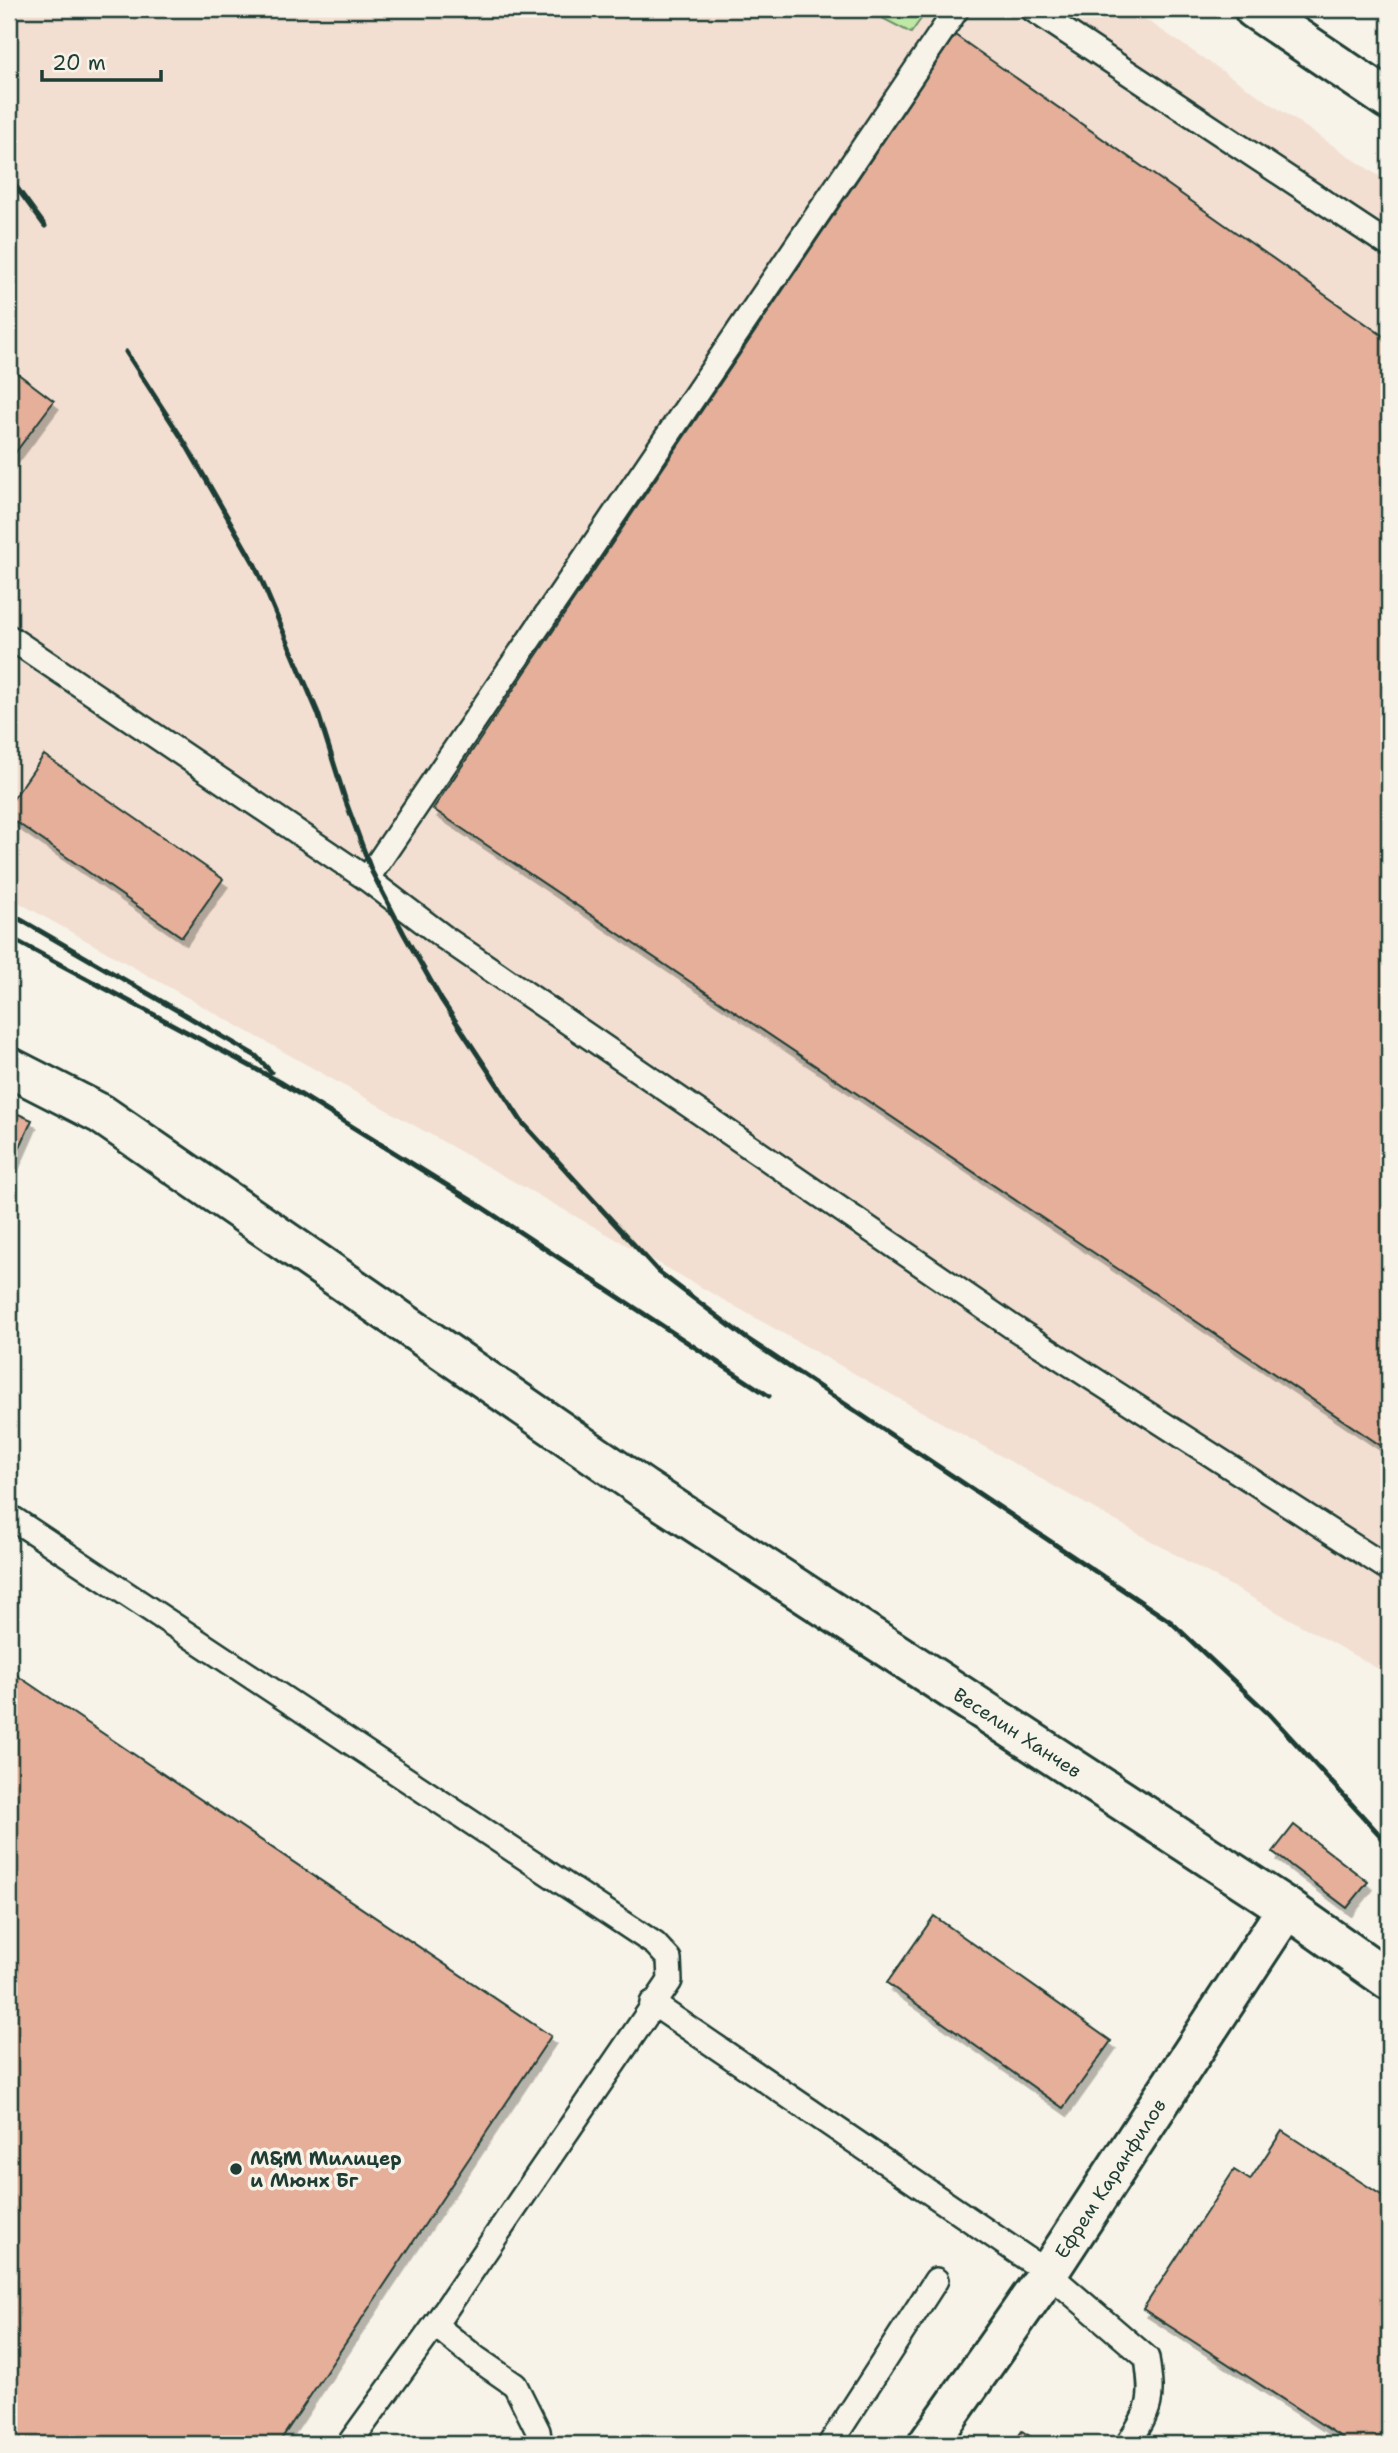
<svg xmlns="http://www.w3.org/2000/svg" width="1398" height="2453" font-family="'Shantell Sans',sans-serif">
	<defs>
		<filter id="shadow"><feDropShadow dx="4.5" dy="8" stdDeviation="0" flood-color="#0004"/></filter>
	</defs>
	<rect width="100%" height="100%" fill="#f7f3e8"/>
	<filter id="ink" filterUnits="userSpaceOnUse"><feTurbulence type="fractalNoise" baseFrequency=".0143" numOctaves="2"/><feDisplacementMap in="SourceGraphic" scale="14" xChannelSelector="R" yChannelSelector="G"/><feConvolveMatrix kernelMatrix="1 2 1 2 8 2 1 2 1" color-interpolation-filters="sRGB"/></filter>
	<g filter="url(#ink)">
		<path fill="#f2dfd1" d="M9,9H1130L1389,183V1675L9,897Z"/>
		<path fill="#bee8a4" stroke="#6e926c" stroke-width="2" d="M865,9H928L911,33Z"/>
		<g fill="#e5af9a" stroke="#1f3d34" stroke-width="2" filter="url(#shadow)">
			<path d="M955,35L1389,340V1451L433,809Z"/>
			<path d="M9,367L54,401L9,461Z"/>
			<path d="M44,755L223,879L182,937L9,817V805Z"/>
			<path d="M9,1110L32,1120L9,1172Z"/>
			<path d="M9,1670L551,2036L278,2444H9Z"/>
			<path d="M1294,1825L1368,1882L1347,1908L1273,1852Z"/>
			<path d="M934,1916L1111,2041L1063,2108L887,1983Z"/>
			<path d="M1282,2131L1389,2200V2444H1352L1143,2309L1234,2170L1250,2180Z"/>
			<path d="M1022,2431L1042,2444H1013Z"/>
		</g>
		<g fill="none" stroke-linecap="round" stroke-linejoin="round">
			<defs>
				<g id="lane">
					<path d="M1032,9L1389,245"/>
					<path d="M9,637L367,879L445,938L1014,1328L1389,1569"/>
					<path d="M367,879L957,9"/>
					<path d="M9,1516L655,1944L669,1959L670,1981L435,2325L476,2358L515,2385L538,2431L540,2444"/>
					<path d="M652,2003L1048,2273L1147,2358C1153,2401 1152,2407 1128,2444"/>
					<path d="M349,2444L435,2325"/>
					<path d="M830,2444L936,2280"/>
				</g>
				<g id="street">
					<path d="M1254,9L1389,100"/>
					<path id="s1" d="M9,1067L101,1114L644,1489L1287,1908L1389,1980"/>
					<path id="s2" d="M928,2444L1048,2273L1287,1908"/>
				</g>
			</defs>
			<use href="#lane" stroke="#1f3d34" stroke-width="28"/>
			<use href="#street" stroke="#1f3d34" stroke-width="44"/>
			<use href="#lane" stroke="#f7f3e8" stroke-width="23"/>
			<use href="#street" stroke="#f7f3e8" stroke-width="38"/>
			<g stroke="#1f3d34" stroke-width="5">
				<path d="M9,177L45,226"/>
				<path d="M126,352L185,443L255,565L318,713L346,802L372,872L404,934L441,999L522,1122L659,1272L746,1338L1171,1622L1269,1714L1389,1845"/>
				<path d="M9,913L256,1056L271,1072"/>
				<path d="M9,937L280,1082L477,1204L769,1396"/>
			</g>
		</g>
	</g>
	<circle fill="#1f3d34" stroke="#f7f3e8" stroke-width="2.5" cx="236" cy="2169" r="7"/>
	<g text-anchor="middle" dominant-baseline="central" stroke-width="7" stroke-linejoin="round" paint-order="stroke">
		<g font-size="19" fill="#1f3d34" stroke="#f7f3e8">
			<text stroke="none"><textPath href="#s1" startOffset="1209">Веселин Ханчев</textPath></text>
			<text stroke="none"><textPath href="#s2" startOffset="322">Ефрем Каранфилов</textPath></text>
		</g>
		<g font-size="19" font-weight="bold" fill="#1f3d34" stroke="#f7f3e8" text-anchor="start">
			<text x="250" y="2158">М&amp;M Mилицер<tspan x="250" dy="22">и Мюнх Бг</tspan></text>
		</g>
	</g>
	<rect width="1398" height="2453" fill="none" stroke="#f7f3e8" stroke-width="35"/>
	<rect x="18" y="18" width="1363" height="2418" fill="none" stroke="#1f3d34" stroke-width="2.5" filter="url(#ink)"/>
	<path d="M42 70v10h119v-10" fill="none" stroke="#1f3d34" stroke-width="3.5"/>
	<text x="52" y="70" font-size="21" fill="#1f3d34" stroke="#f7f3e8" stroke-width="5" paint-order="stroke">20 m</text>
</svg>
